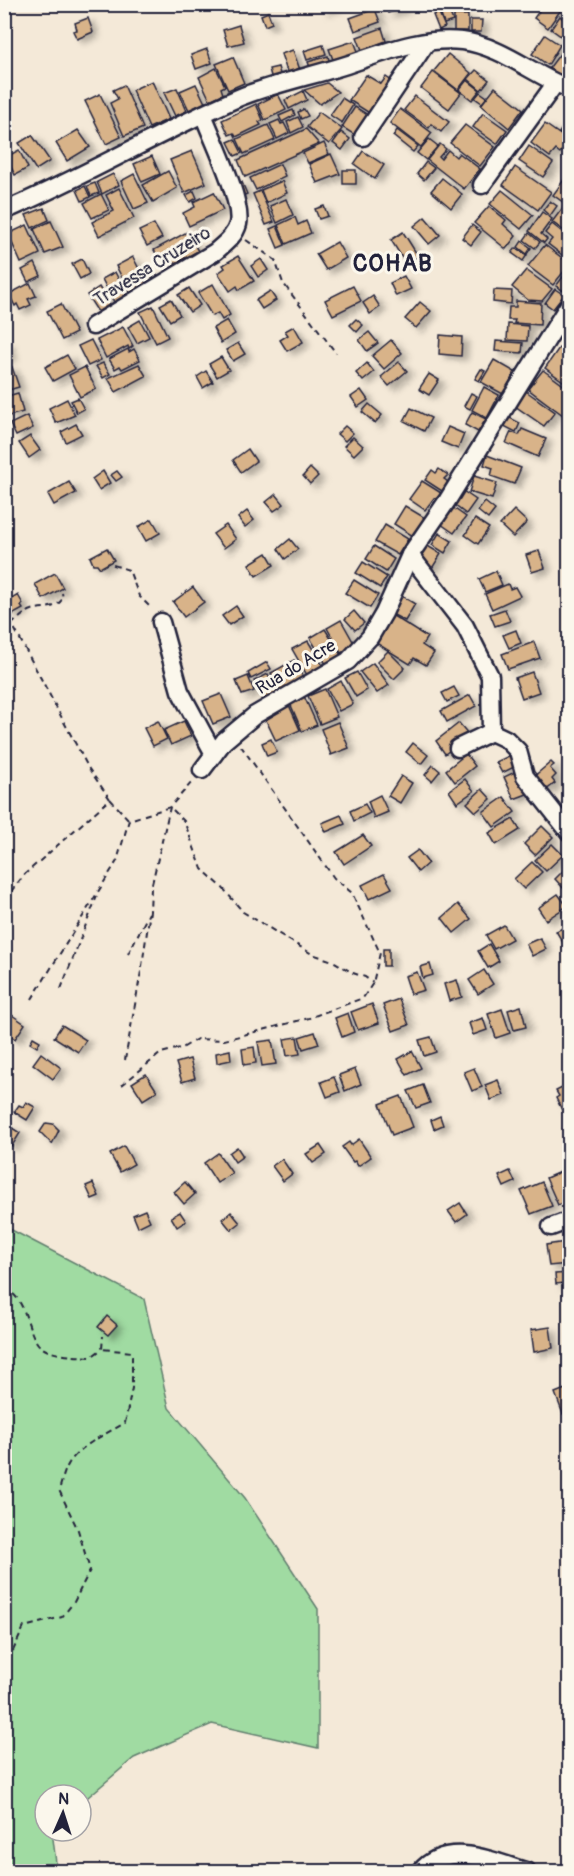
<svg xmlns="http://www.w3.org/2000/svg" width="574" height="1876" font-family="Pangolin,sans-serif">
	<defs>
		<filter id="shadow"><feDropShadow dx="6" dy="4" stdDeviation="3" flood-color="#0004"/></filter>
	</defs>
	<rect width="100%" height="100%" fill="#f4e9d8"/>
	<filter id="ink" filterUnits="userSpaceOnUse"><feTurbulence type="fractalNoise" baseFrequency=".0167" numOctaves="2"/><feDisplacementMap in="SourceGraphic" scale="12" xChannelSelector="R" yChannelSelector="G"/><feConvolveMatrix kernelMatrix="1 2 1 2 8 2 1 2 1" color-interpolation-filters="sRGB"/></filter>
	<g filter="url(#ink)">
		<path fill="#a0dba2" stroke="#617e6e" stroke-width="1.5" d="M4,1226L144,1299L169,1408L245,1498L318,1609V1748L212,1724L134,1758L81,1803V1795H45V1831H52L57,1871H5Z"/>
		<g fill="#d8b389" stroke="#22223b" stroke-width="1.5" filter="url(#shadow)">
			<path d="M322,4H335L336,6L323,10Z"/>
			<path d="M397,4H402L404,8L388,13L387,8Z"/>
			<path d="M544,4H565L548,28L534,18Z"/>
			<path d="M448,8L453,21L444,24L440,12Z"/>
			<path d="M375,9L380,22L355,31L350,18Z"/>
			<path d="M268,12L272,23L265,26L261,15Z"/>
			<path d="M439,13L445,27L439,30L433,15Z"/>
			<path d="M570,13V42H569L551,29L560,16L564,20Z"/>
			<rect x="454" y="15" width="14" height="16"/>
			<path d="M88,18L93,32L77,39L73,31L77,30L75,23Z"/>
			<path d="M471,20H482L481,32H471Z"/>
			<path d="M239,25L244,42L228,46L223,30Z"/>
			<path d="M382,28L386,41L362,50L357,37Z"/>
			<path d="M545,35L560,45L548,65L532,54Z"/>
			<path d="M354,41L359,54L334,62L329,49Z"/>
			<path d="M323,45L326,54L307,60L304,51Z"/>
			<path d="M565,47L570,50V81L547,71Z"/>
			<path d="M207,49L212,63L196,69L191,55Z"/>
			<path d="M293,50L300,70L288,74L281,54Z"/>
			<path d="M448,54L471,73L458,90L434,71Z"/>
			<path d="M328,56L330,65L311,70L308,62Z"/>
			<path d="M233,57L244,83L228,90L216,64Z"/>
			<path d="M278,67L281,77L272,80L269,69Z"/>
			<path d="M216,68L225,86L221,88L223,94L210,100L199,77Z"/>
			<path d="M476,70L489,80L481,90L468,79Z"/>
			<path d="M433,72L461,93L449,109L421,88Z"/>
			<path d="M366,75L381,84L386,77L396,84L374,116L349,100Z"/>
			<path d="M467,80L480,90L472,100L459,90Z"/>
			<path d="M152,81L169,119L149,128L132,90Z"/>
			<path d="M327,83L338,92L320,104L304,90Z"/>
			<path d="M196,84L205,103L189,110L180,91Z"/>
			<path d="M124,85L143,128L124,136L110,103L118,99L113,90Z"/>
			<path d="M495,87L523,109L509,128L481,105Z"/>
			<path d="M177,88L187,111L175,116L164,93Z"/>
			<path d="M303,91L307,100L289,109L285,100Z"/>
			<path d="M480,92L487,97L482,103L475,98Z"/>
			<path d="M100,94L121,137L106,144L85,101Z"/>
			<path d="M278,94L286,110L265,120L258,104Z"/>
			<path d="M415,96L449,122L441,132L431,124L429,128L404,110Z"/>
			<path d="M342,98L353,105L342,123L330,115Z"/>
			<path d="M256,104L263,120L259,122L261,125L236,137L234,133L229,135L222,120Z"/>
			<path d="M355,107L371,117L358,137L342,127Z"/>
			<path d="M304,109L308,116L301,119L298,112Z"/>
			<path d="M400,109L432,133L421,147L390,123Z"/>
			<path d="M293,110L295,115L282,122L279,116Z"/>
			<path d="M319,112L342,129L329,144L307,127Z"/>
			<path d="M483,113L507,130L497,144L473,127Z"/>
			<path d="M298,117L303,127L291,133L287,122Z"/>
			<path d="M279,120L281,124L284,123L289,133L277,139L270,124Z"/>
			<path d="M545,124L569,141L560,153L556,150L550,157L531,143Z"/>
			<path d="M268,125L275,140L244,154L237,139Z"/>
			<path d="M465,125L495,147L480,166L450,143Z"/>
			<path d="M564,125L570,129V140L559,133Z"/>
			<path d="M306,129L319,144L245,177L238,160Z"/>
			<path d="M78,130L90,147L67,161L56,143Z"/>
			<path d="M397,130L418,146L413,152L393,136Z"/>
			<path d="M341,132L350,139L342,150L333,143Z"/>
			<path d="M32,135L50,161L36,170L19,143Z"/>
			<path d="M235,139L242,153L235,156L228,142Z"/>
			<path d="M429,139L438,146L426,160L417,153Z"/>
			<path d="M324,143L329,154L308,163L303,153Z"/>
			<path d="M440,144L446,149L439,157L441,159L448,150L456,157L459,153L480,169L464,189L427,160Z"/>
			<path d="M529,146L553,163L543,177L519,161Z"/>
			<path d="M19,150L28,168L15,175L6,157Z"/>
			<path d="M192,151L206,183L184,193L170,160Z"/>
			<path d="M363,151L384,165L375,179L354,164Z"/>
			<path d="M331,154L340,174L317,183L309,164Z"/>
			<path d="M152,156L160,174L142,182L134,164Z"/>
			<path d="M426,162L434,168L424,180L417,174Z"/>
			<path d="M280,164L285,176L256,190L250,178Z"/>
			<path d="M515,167L551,192L538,210L503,185Z"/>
			<rect x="343" y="170" width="13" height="14"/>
			<path d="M168,171L177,188L153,202L143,185Z"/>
			<path d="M113,174L119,185L102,194L97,182Z"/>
			<path d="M134,174L148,203L134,209L121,181Z"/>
			<path d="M568,174L570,175V207L553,195Z"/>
			<path d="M442,178L462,194L451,208L431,191Z"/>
			<path d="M282,181L287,193L266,203L261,190Z"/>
			<path d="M242,182L247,194L239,197L234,185Z"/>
			<path d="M95,183L99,193L91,196L87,186Z"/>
			<path d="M85,186L90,197L82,201L77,190Z"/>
			<path d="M119,188L134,218L99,236L92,222L114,211L106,195Z"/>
			<path d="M502,190L533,215L521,229L490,204Z"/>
			<path d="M194,191L197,198L190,202L186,195Z"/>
			<path d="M260,191L274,222L266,225L253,194Z"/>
			<path d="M214,192L223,210L189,226L183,213L195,207L193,202Z"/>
			<path d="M101,194L109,210L92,218L84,203Z"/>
			<path d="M286,199L293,215L277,223L270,206Z"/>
			<path d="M550,201L557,206L550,216L543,210Z"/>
			<path d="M324,206L328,216L319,219L315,209Z"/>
			<path d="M489,206L506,220L503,224L516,236L506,249L474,223Z"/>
			<path d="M564,206L570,210V235L552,222Z"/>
			<path d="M44,208L49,220L32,228L26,215Z"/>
			<path d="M542,212L552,219L541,234L547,239L544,243L529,231Z"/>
			<path d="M295,217L298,225L306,221L311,233L286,244L278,225Z"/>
			<path d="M425,217L440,235L429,244L414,226Z"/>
			<path d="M51,221L63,247L45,254L34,229Z"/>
			<path d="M154,224L162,238L147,246L139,231Z"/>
			<path d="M552,224L570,238V261L548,244L552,239L545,233Z"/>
			<path d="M27,225L40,254L21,263L8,234Z"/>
			<path d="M472,225L481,232L471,245L462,238Z"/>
			<path d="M277,226L285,245L278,248L270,229Z"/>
			<path d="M187,232L198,251L172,265L166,253L158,257L154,250Z"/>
			<path d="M403,232L418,256L406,264L391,240Z"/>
			<path d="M529,233L540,242L535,248L524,240Z"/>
			<path d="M522,241L531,248L527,254L518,247Z"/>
			<path d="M337,242L346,258L326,270L316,254Z"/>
			<path d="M545,245L570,264L553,285L528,266Z"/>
			<path d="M516,248L527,255L523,261L512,253Z"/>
			<path d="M238,256L254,281L239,290L237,286L230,291L218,273L225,268L223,265Z"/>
			<path d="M133,257L148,287L131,295L116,266Z"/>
			<path d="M82,259L89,274L80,279L72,264Z"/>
			<path d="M261,259L268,270L258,277L251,266Z"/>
			<path d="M35,263L41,276L28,282L22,270Z"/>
			<path d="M570,268V290L567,293L556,286Z"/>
			<path d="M526,270L552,289L542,301L528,300L512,287Z"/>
			<path d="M115,272L127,296L114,302L102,279Z"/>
			<path d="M404,276L411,289L396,296L390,283Z"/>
			<path d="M30,283L36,296L28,299L31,305L20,310L17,304L15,306L9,294Z"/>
			<path d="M213,284L230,315L222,320L218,313L212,316L198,293Z"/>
			<path d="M353,286L361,301L333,315L325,300Z"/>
			<path d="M99,287L110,305L98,312L87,295Z"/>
			<path d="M189,288L200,305L190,312L178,295Z"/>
			<path d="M555,289L564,295L553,309L545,303Z"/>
			<path d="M494,290L512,291L511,304L493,302Z"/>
			<path d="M270,291L276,300L262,309L256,300Z"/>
			<path d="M373,296L380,307L370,314L363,303Z"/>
			<path d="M171,299L180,315L170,321L160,305Z"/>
			<path d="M516,301L541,303L540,325L514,323L515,320H508L509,307H516Z"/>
			<path d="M420,302L431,311L416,328L405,319Z"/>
			<path d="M61,304L76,333L62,340L47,311Z"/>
			<path d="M153,306L168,337L156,343L140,312Z"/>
			<path d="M356,319L363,325L357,332L350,325Z"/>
			<path d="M140,320L149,337L137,343L128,327Z"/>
			<path d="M227,320L235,334L221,343L213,328Z"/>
			<path d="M508,324L528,326L527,341L507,340Z"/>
			<path d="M294,326L303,342L287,351L280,340L288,335L285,331Z"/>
			<path d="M123,327L133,346L129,349L128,346L106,358L97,340Z"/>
			<path d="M369,332L378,343L367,351L359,340Z"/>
			<path d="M440,335L462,337L461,356L439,354Z"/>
			<path d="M570,335V353L561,347Z"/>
			<path d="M91,340L101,360L88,366L78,346Z"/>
			<path d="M391,340L402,353L384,369L372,356Z"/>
			<path d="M496,341L523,343L522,353L495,351Z"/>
			<path d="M7,342L11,356L4,358V343Z"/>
			<path d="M238,343L245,354L233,361L226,350Z"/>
			<path d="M559,348L570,355V386L545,368Z"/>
			<path d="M128,349L129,352L134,349L140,360L122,369L120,366L115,369L109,359Z"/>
			<path d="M67,355L75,369L53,381L45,367Z"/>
			<path d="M221,357L229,370L217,377L209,364Z"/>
			<path d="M494,360L515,372L503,394L481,382Z"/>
			<path d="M399,362L407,371L389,386L381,377Z"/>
			<path d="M103,363L110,374L103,378L96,366Z"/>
			<path d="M367,363L374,372L363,381L356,373Z"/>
			<path d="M139,364L146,376L116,392L108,378Z"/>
			<path d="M12,367L19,387L5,391L4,369Z"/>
			<path d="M85,367L96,389L80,397L69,375Z"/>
			<path d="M481,369L485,371L479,381L475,379Z"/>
			<path d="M543,370L570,390V407L563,415L528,389Z"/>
			<path d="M206,371L213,382L203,388L197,377Z"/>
			<path d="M429,374L439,380L429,395L419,389Z"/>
			<path d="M484,387L499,395L487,418L472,410Z"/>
			<path d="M361,390L368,400L358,407L351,397Z"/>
			<path d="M526,391L555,412L544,426L515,406Z"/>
			<path d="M18,393L23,412L9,416L4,397Z"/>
			<path d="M471,393L477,396L470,409L464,406Z"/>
			<path d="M78,398L84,409L77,413L71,401Z"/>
			<path d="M67,399L75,415L56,423L49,408Z"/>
			<path d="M369,404L382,415L375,423L362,412Z"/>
			<path d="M411,408L431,418L424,431L404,421Z"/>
			<path d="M472,412L486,419L478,432L465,425Z"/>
			<path d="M27,416L33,428L16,436L10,424Z"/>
			<path d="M506,416L520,423L516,432L502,425Z"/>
			<path d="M76,424L82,434L66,442L61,432Z"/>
			<path d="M345,426L353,433L345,441L337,434Z"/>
			<path d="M448,427L464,434L458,449L441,442Z"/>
			<path d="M522,429L546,439L538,457L506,443L511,432L519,435Z"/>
			<path d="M30,436L40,450L29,458L19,443Z"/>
			<path d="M353,437L363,446L354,455L344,446Z"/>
			<path d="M248,449L256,461L241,472L233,460Z"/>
			<path d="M487,455L521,468L514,484L491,476L493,468L484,465Z"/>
			<path d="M310,468L318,476L310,484L303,476Z"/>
			<path d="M439,469L448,475L444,479L448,482L442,491L425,480L432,470L436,473Z"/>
			<path d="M103,471L110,483L99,490L92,479Z"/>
			<path d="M117,471L122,477L116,481L111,475Z"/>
			<path d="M474,476L497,483L492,499L469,492Z"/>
			<path d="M422,481L441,493L436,499L434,498L425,510L409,499Z"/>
			<path d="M69,482L76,493L54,505L48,494Z"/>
			<path d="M463,491L476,500L466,514L454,505Z"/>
			<path d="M276,494L284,504L274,511L266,502Z"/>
			<path d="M485,502L495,510L488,519L478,511Z"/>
			<path d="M405,506L425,518L413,536L394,524Z"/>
			<path d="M452,507L466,517L454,533L441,524Z"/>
			<path d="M514,510L527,522L513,537L500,525Z"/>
			<path d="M247,511L254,520L245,527L238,518Z"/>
			<path d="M152,519L160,533L146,541L138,527Z"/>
			<path d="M475,519L489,528L478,544L465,535Z"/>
			<path d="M226,525L236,539L224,548L213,534Z"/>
			<path d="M385,525L408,539L398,555L375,542Z"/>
			<path d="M439,533L452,541L445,553L432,545Z"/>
			<path d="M290,539L298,549L285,559L278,549Z"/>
			<path d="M426,545L441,554L431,570L416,561Z"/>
			<path d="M374,546L394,559L386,572L366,559Z"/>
			<path d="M107,548L114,560L100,568L97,564H93L90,557Z"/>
			<path d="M539,551L545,568L532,572L526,555Z"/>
			<path d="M267,553L274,565L256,576L249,564Z"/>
			<path d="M363,562L387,577L380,588L356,573Z"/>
			<path d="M496,571L502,585L485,592L479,579Z"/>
			<path d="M55,573L63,588L43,599L35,584Z"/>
			<path d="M354,580L378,595L370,608L345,593Z"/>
			<path d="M508,584L510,589L515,587L520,596L492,609L485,594Z"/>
			<path d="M193,587L204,602L184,617L173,602Z"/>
			<path d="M18,595L23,604L21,606L23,609L12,615L5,603Z"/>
			<path d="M400,595L415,604L405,621L390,613Z"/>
			<path d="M236,606L243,616L229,625L222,616Z"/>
			<path d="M505,609L510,621L495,626L490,614Z"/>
			<path d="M354,611L364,623L355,630L345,619Z"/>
			<path d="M390,614L427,637L422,645L434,653L426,665L414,658L410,664L373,641Z"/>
			<path d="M341,620L355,645L341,653L327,628Z"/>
			<path d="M325,629L341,655L326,664L310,638Z"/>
			<path d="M516,630L521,643L509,648L503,635Z"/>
			<path d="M308,641L323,666L307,675L292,649Z"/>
			<path d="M534,642L540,658L508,669L502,654Z"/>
			<path d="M388,651L405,668L394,679L377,662Z"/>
			<path d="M294,660L304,679L281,691L271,673Z"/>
			<path d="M267,662L271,669L251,679L248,673Z"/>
			<path d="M373,663L389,685L377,693L360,672Z"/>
			<path d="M357,672L367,690L356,697L345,678Z"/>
			<path d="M532,672L539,692L522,698L515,678Z"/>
			<path d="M268,674L278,693L264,700L254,681Z"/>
			<path d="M248,676L254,691L242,695L236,681Z"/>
			<path d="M341,681L353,704L339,711L327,689Z"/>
			<path d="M454,687L459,696L447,702L442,693Z"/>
			<path d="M325,689L337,717L320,724L308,696Z"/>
			<path d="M221,694L231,717L213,724L203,701Z"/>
			<path d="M470,695L476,706L447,722L441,711Z"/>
			<path d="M304,696L317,725L302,731L290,703Z"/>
			<path d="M289,705L300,730L276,741L264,716Z"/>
			<path d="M158,721L167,739L153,746L144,728Z"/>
			<path d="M184,721L191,736L171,745L164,730Z"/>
			<path d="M338,722L349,748L331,755L321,729Z"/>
			<path d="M459,723L469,735L445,754L436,741Z"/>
			<path d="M271,739L277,752L267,756L262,743Z"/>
			<path d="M413,743L428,755L421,764L406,752Z"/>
			<path d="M466,754L475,766L455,782L446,770Z"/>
			<path d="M511,755L516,766L502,773L496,762Z"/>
			<path d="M551,762L554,765L550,768L556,775L552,779L555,783L545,791L533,777Z"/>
			<path d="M433,765L440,771L432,781L425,775Z"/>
			<path d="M517,771L527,794L514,799L504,777Z"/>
			<path d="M401,776L412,783L400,803L388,796Z"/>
			<path d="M465,779L474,791L457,803L449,791Z"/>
			<path d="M482,789L491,799L476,812L467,803Z"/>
			<path d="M380,795L388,812L374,818L368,801Z"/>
			<path d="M504,797L515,812L494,827L483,812Z"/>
			<path d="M365,804L370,813L354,821L350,811Z"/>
			<path d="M341,815L345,824L326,832L322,823Z"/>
			<path d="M513,819L520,830L496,845L489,833Z"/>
			<path d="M542,826L553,837L535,855L524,844Z"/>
			<path d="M363,835L371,846L344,864L336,852Z"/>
			<path d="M552,844L563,855L546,871L535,860Z"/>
			<path d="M418,850L428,863L418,872L407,858Z"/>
			<path d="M532,862L542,872L524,889L514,879Z"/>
			<path d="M569,865L570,886L565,890L555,879Z"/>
			<path d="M384,874L392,888L369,899L362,885Z"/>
			<path d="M558,894L567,906L546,920L538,908Z"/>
			<path d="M458,904L471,919L454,933L442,918Z"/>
			<path d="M504,925L512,939L494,949L486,935Z"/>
			<path d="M570,925V943L565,946L556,931Z"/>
			<path d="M540,938L546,949L532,956L526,944Z"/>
			<path d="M489,944L499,961L488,968L478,951Z"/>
			<rect x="383" y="949" width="6" height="17"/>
			<path d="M430,964L433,975L423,978L420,967Z"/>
			<path d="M484,970L493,984L478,994L469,980Z"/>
			<path d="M417,972L424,990L411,994L405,976Z"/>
			<path d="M457,980L462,997L449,1001L444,984Z"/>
			<path d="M399,999L409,1025L393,1031L383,1005Z"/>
			<path d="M372,1004L379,1023L358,1030L351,1012Z"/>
			<path d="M521,1006L526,1027L514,1030L508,1010Z"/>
			<path d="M502,1009L510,1033L496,1038L488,1014Z"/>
			<path d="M348,1013L354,1032L342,1037L335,1018Z"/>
			<path d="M12,1015L25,1024L15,1039L4,1032V1026Z"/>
			<path d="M483,1018L487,1030L473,1035L469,1023Z"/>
			<path d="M62,1025L86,1040L78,1052L54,1037Z"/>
			<path d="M315,1032L319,1044L303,1049L299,1037Z"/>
			<path d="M33,1037L40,1041L37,1047L30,1043Z"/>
			<path d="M297,1037L300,1054L287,1056L284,1039Z"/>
			<path d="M431,1037L436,1052L424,1056L419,1040Z"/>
			<path d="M272,1040L276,1064L262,1066L258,1042Z"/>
			<path d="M254,1047L256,1063L244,1065L242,1049Z"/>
			<path d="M230,1050L231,1060L217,1063L216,1053Z"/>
			<path d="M412,1051L421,1068L407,1075L398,1059Z"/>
			<path d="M41,1053L61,1068L53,1079L33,1064Z"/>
			<path d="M190,1059L195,1078L182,1082L176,1063Z"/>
			<path d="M474,1068L482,1087L472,1091L464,1072Z"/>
			<path d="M355,1069L361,1084L345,1091L339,1075Z"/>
			<path d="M146,1074L157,1091L143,1100L132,1083Z"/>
			<path d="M334,1077L340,1092L327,1097L321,1082Z"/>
			<path d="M498,1080L504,1095L491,1100L485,1085Z"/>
			<path d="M423,1085L430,1103L416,1108L408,1091Z"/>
			<path d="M562,1088L570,1101V1109L563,1112L556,1098L559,1096L556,1091Z"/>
			<path d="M401,1096L413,1127L392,1135L380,1104Z"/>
			<path d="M26,1102L35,1107L27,1120L14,1112L19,1105L23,1107Z"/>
			<path d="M440,1116L443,1125L434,1129L431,1120Z"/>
			<path d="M46,1123L53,1124L59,1130L52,1144L40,1132Z"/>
			<path d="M9,1126L20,1133L12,1146L5,1142L9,1136L5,1133Z"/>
			<path d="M359,1139L371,1157L358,1166L355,1161L353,1162L342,1147L349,1142L351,1145Z"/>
			<path d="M320,1145L326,1154L313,1163L306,1154Z"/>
			<path d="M124,1146L134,1164L120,1172L110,1154Z"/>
			<path d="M237,1147L243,1156L235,1162L229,1153Z"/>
			<path d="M218,1153L232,1173L217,1183L204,1163Z"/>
			<path d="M282,1159L292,1174L283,1181L272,1166Z"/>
			<path d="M510,1171L515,1182L504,1187L499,1176Z"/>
			<path d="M562,1171L570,1188V1200L558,1205L546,1178Z"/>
			<path d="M185,1182L195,1194L184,1204L174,1192Z"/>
			<path d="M542,1182L552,1206L531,1214L521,1191Z"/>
			<path d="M93,1183L99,1196L92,1199L86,1186Z"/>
			<path d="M460,1203L467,1214L456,1222L448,1211Z"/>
			<path d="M145,1210L150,1221L138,1227L133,1215Z"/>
			<path d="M180,1212L186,1221L177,1227L171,1217Z"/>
			<path d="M231,1212L240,1223L231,1230L222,1219Z"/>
			<path d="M565,1242L568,1264L549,1266L546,1245Z"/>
			<path d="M570,1273V1290H565L564,1283L556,1284L555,1274Z"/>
			<path d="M107,1316L117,1325L108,1335L98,1327Z"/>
			<path d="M550,1327L553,1348L534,1352L531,1330Z"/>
			<path d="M570,1387V1412L563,1414L555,1393Z"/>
		</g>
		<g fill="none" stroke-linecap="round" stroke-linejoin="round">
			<defs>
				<g id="minor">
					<path d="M363,137L427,42"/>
					<path d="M482,185L555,84"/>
					<path d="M4,211C84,177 159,132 238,98C272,84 308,77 343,66C381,54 421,36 462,41C502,46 533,75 570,89"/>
					<path d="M93,326L215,252C224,244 235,236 238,224C243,201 212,138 203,114"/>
					<path d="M410,555L465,626L490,676L491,732L458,748"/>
					<path d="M161,622L180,691L214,754"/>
					<path d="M491,732L506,739L518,751L525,776L570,833"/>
					<path d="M202,770L224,741L255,715L348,661L370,637L384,613L410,555L447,501L570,303"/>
					<path d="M551,1227L570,1220"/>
					<path d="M420,1872C447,1839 495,1862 528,1872"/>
				</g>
			</defs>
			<use href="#minor" stroke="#22223b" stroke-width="21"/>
			<g stroke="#22223b" stroke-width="2" stroke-dasharray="6 4.5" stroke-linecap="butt">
				<path d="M246,240L275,260L283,283L336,353"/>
				<path d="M113,565L129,570L139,596L152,609"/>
				<path d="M110,799L129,820"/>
				<path d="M4,900L25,874L110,799L89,769L12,624C18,619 25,612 32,610C44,606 55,611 63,598L62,593"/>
				<path d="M128,954L149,913"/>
				<path d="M61,989L97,896"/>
				<path d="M32,999L117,861L129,820L170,807L184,821L202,869L222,887L243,912L312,954L333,961L353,973L365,977L373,983"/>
				<path d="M125,1060L142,966L150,911L151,888L170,807L192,782"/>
				<path d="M122,1085L161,1053L184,1047L197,1039L224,1040L309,1018L363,998L373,983L380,953L352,893L334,878L241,746"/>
				<path d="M4,1289C26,1295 26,1329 38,1344C48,1356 77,1356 91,1357L102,1349L103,1336"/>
				<path d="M4,1670L24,1627L62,1617L74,1602L90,1570L78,1530L59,1490C62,1481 64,1471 69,1463C82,1444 106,1434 125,1423L132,1388V1352L102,1349"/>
			</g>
			<use href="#minor" stroke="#fbf7ec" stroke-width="16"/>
		</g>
	</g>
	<g text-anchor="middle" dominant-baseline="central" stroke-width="6" stroke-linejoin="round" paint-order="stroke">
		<g font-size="18" fill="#22223b" stroke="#fbf7ec">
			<text transform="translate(152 266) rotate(-32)">Travessa Cruzeiro</text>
			<text transform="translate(296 667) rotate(-31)">Rua do Acre</text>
		</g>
		<g font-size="24" font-weight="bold" letter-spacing="1.5" fill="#22223b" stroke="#fbf7ec">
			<text x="393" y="263">COHAB</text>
		</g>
	</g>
	<rect width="574" height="1876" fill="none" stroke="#fbf7ec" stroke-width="24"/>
	<rect x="12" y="12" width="550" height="1852" fill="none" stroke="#22223b" stroke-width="2" filter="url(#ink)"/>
	<g transform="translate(63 1813) rotate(3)"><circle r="28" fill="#fbf7ec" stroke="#a4a2a5" stroke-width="1.5"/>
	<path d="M0-4.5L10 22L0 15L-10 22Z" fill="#22223b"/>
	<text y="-9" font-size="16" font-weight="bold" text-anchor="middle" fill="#22223b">N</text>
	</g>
</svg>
